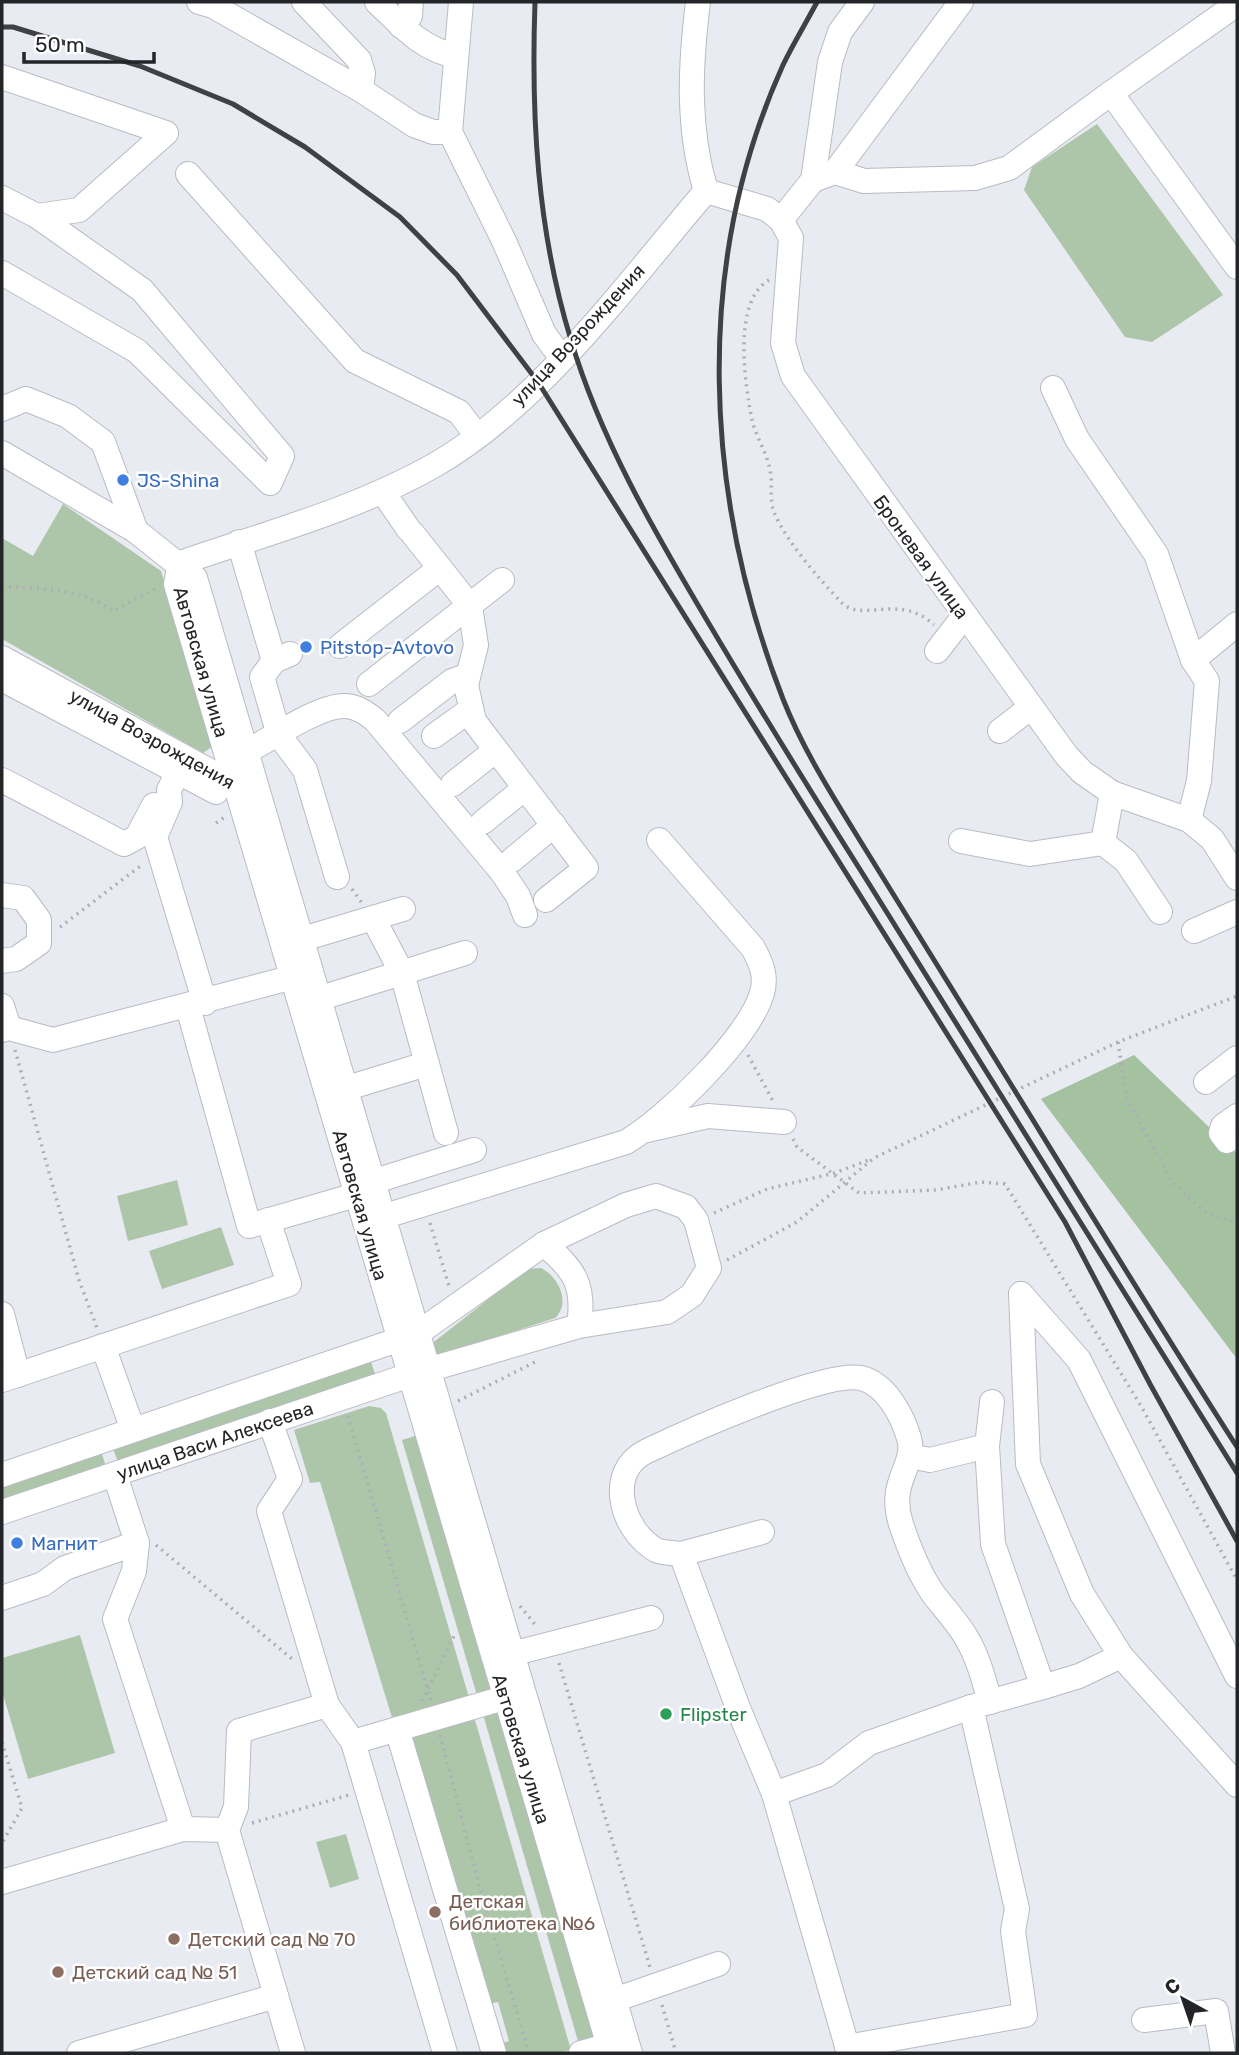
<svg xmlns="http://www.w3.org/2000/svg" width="1239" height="2055" font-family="Rubik,sans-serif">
	<rect width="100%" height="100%" fill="#e9ebf3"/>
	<g fill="#adc6aa">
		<path d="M1097,124L1223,295L1152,342L1125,337L1024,190L1032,167Z"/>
		<path d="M63,504L161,571L216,744L203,753L2,639V538L33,556Z"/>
		<path d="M177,1180L188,1225L128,1241L117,1196Z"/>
		<path d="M221,1227L234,1265L162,1289L149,1251Z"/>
		<path d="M541,1268C559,1277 571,1303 555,1318L438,1356L430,1345L527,1269Z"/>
		<path d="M370,1359L375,1374L118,1462L112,1446Z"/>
		<path d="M369,1406L381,1408L386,1413L470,1701L393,1721L320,1482L310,1483L294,1430Z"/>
		<path d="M418,1435L494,1694L478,1699L402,1440Z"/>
		<path d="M101,1451L106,1467L2,1502V1485Z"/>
		<path d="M80,1635L115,1753L28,1779L2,1691V1658Z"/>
		<path d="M498,1707L597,2043L580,2048L482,1711Z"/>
		<path d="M473,1713L571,2050L559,2053H500L497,2045L509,2041L498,2002L489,2004L411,1740L414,1732Z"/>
		<path d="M346,1834L359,1879L330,1888L316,1842Z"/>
	</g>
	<path fill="#a4c1a0" d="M1134,1055L1237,1154V1359L1041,1099Z"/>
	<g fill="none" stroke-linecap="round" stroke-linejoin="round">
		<defs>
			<g id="minor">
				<path d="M199,2L213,6L361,90L414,125L433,132H450"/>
				<path d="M304,2L359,60L363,73L361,90"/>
				<path d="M377,2C402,26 421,49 456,56"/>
				<path d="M461,2L450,132L504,241L544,334L561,357"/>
				<path d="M698,2C690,67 687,128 706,191"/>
				<path d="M1237,4L1111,93L1237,267"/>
				<path d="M401,26L410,16L411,2"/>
				<path d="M2,77L166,133L79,210L37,216L2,198"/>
				<path d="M835,172L961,2"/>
				<path d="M188,174L355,361L459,412L477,436"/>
				<path d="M813,180L835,172L864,181L975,178L1009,168L1111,93"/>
				<path d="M706,191L767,209L781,220L791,238L783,343L793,376L1066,755L1082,772L1112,793L1189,820L1212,839L1237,878"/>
				<path d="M781,220L813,180L830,62L840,32L862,2"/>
				<path d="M2,273L137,351L270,483L282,456L142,290L37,216"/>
				<path d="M1053,388L1077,439L1156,554L1193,660L1207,681L1199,781L1189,820"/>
				<path d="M2,409L26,399L68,416L103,442L136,531"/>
				<path d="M2,453L136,531L195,578L630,2053"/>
				<path d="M383,492L409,530"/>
				<path d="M413,534L470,606L476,645L466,685L474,721L586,868L546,900"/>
				<path d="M239,542L274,661"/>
				<path d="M180,563L176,584L611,2053"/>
				<path d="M180,563C264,534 355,510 433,466C538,407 628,282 706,191"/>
				<path d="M340,646L440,568"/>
				<path d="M937,651L964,616"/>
				<path d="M290,654L274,661L262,677L279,735L305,770L337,877"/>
				<path d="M2,658L241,788"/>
				<path d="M1193,660L1237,624"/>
				<path d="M2,679L216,792"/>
				<path d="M369,684L502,580"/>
				<path d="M400,721L452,681L466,676"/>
				<path d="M1000,731L1030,708"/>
				<path d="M434,736L470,710"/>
				<path d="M246,752C271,739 320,704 346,706C358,707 366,713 375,720L502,872L518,896L525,915"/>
				<path d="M178,772L169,790L170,802L155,837L205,1003"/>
				<path d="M2,780L124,844L137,837L154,805"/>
				<path d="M453,784L496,750"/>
				<path d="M1112,793L1103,843L1126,861L1160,912"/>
				<path d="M483,822L525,788"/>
				<path d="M961,841L1030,854L1103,843"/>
				<path d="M512,860L554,825"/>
				<path d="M2,895L23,898L39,920V943L16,959L2,961"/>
				<path d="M373,918L402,973L446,1133"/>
				<path d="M1194,931L1237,912"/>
				<path d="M286,944L403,909"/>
				<path d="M305,1003L465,953"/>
				<path d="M2,1006L9,1028"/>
				<path d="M188,1007L249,1226L373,1190"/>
				<path d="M2,1030L9,1028L53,1040L309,973"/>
				<path d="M1206,1082L1237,1058"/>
				<path d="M331,1093L426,1064"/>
				<path d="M647,1130L708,1116L784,1122"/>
				<path d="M1227,1141L1221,1133L1223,1126L1237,1116"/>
				<path d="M359,1186L474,1150"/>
				<path d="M369,1221L626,1142C667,1118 749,1038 762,993C767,976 761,963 753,948L659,840"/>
				<path d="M544,1244C575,1270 585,1285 579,1326"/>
				<path d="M1021,1294L1079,1360L1237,1676"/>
				<path d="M1021,1294L1028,1464L1082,1594L1121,1656"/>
				<path d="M2,1314L18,1375"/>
				<path d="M103,1346L133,1430"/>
				<path d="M2,1380L289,1284L268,1220"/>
				<path d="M270,1421L290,1479L269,1511L327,1705L353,1742L445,2053"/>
				<path d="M910,1456L930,1460L987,1446"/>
				<path d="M2,1475L418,1333L544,1244L626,1205L656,1196L686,1207L696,1220L709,1268L692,1295L667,1312L579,1326L410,1375L2,1512"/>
				<path d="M115,1475L137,1543L134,1571L115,1619L183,1829"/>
				<path d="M681,1554L762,1532"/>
				<path d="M2,1598L43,1584L65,1568L137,1543"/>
				<path d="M496,1658L651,1618"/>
				<path d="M1043,1687L1079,1676L1121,1656L1237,1785"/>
				<path d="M397,1729L494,2053"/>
				<path d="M353,1742L521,1693"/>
				<path d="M774,1794L827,1775L869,1743L971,1707L1043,1687L993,1544L987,1446L992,1402"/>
				<path d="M2,1882L183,1829L227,1830"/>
				<path d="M614,2000L718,1964"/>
				<path d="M1144,2020L1216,2011L1223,2053"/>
				<path d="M847,2047L1025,2015L1013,1931L1017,1909L971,1707"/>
				<path d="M79,2053L276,1996"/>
				<path d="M293,2053L227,1830L236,1807L239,1731L327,1705"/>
				<path d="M581,2053L624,2041"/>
				<path d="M849,2053L774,1794L738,1708L681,1554C674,1553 662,1553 656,1550C621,1530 605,1471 647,1451C685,1433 825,1370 861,1378C886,1384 902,1415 909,1438C917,1466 887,1480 901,1524C909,1548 919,1574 934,1595C945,1609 957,1622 966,1637C978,1657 984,1680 990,1702"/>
			</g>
		</defs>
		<use href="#minor" stroke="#b9bbc3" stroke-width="26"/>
		<g stroke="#adaeb5" stroke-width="3.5" stroke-dasharray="2 5" stroke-linecap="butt">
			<path d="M769,280C732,301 745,384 752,420C756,437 767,453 770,470C773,483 769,500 774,512C785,540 820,580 841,602C862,624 899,592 934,625"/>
			<path d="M2,586C41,590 81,587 113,611L157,588"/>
			<path d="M216,823L226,816"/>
			<path d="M352,889L362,903"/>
			<path d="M60,927L143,864"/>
			<path d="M1118,1042L1127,1099L1173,1183L1205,1212L1237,1223"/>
			<path d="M15,1050L79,1280L97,1328"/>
			<path d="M748,1055L773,1101"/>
			<path d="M793,1139L797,1147L859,1193L936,1190L981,1182L1005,1184L1141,1406L1237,1580"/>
			<path d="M714,1213L767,1189L835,1173L871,1159"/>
			<path d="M430,1223L449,1286"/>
			<path d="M727,1260L797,1222L874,1158L1118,1042L1237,996"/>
			<path d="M458,1401L535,1362"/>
			<path d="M348,1416L431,1701"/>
			<path d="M156,1545L292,1659"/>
			<path d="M520,1606L537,1627"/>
			<path d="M559,1663L650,1967"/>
			<path d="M422,1701L454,1636"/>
			<path d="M440,1735L479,1885L529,2053"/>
			<path d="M2,1742L22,1808L2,1843"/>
			<path d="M252,1823L349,1795"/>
			<path d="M662,2005L676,2053"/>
		</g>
		<use href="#minor" stroke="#fff" stroke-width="24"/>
		<g stroke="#404144" stroke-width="5">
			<path d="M535,2C531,116 537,230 571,340C600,438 653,529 705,617C757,705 811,792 866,879C991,1076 1112,1276 1237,1473"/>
			<path d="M817,2C806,23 793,44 783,65C692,266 704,496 783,699C803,750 835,800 864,847C902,908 940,970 978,1031C1064,1170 1149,1310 1237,1447"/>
			<path d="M2,27H13L140,66L233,104L305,147L400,217L457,275L538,382L1065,1222L1150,1384L1237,1541"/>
		</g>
	</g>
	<g fill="#3f7fe0" stroke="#fff" stroke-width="2.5">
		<circle cx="123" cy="480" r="7"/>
		<circle cx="306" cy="647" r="7"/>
		<circle cx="17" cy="1543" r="7"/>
	</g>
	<circle fill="#2e9e5b" stroke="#fff" stroke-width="2.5" cx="666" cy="1714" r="7"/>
	<g fill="#8d6e63" stroke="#fff" stroke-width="2.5">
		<circle cx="435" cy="1912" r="7"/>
		<circle cx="174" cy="1939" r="7"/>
		<circle cx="58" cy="1972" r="7"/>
	</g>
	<g text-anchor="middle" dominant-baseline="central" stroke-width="5" stroke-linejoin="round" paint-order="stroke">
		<g font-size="19" fill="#242528" stroke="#fff">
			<text transform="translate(578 335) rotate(-47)">улица Возрождения</text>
			<text transform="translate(921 557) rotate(54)">Броневая улица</text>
			<text transform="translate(201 662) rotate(74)">Автовская улица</text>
			<text transform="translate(152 739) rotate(29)">улица Возрождения</text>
			<text transform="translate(360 1205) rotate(74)">Автовская улица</text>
			<text transform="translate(215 1441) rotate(-19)">улица Васи Алексеева</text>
			<text transform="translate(521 1749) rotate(73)">Автовская улица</text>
		</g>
		<g font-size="19" fill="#366cbe" stroke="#fff" text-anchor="start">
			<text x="137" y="480">JS-Shina</text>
			<text x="320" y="647">Pitstop-Avtovo</text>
			<text x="31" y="1543">Магнит</text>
		</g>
		<g font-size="19" fill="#27864d" stroke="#fff" text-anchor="start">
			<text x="680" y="1714">Flipster</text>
		</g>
		<g font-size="19" fill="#785e54" stroke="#fff" text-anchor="start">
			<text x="449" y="1901">Детская<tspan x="449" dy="22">библиотека №6</tspan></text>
			<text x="188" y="1939">Детский сад № 70</text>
			<text x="72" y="1972">Детский сад № 51</text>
		</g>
	</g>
	<rect width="1239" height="2055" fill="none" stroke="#242528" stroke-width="7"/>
	<g transform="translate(1183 1999) rotate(320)" stroke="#ffffff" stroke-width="5" paint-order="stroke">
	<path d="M0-5L12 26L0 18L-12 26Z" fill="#242528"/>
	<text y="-10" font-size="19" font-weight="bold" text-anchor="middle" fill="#242528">С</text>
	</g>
	<path d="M24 52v10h130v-10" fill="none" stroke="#242528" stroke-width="3.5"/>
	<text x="35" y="52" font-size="21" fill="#242528" stroke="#ffffff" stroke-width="5" paint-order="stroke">50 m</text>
</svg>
